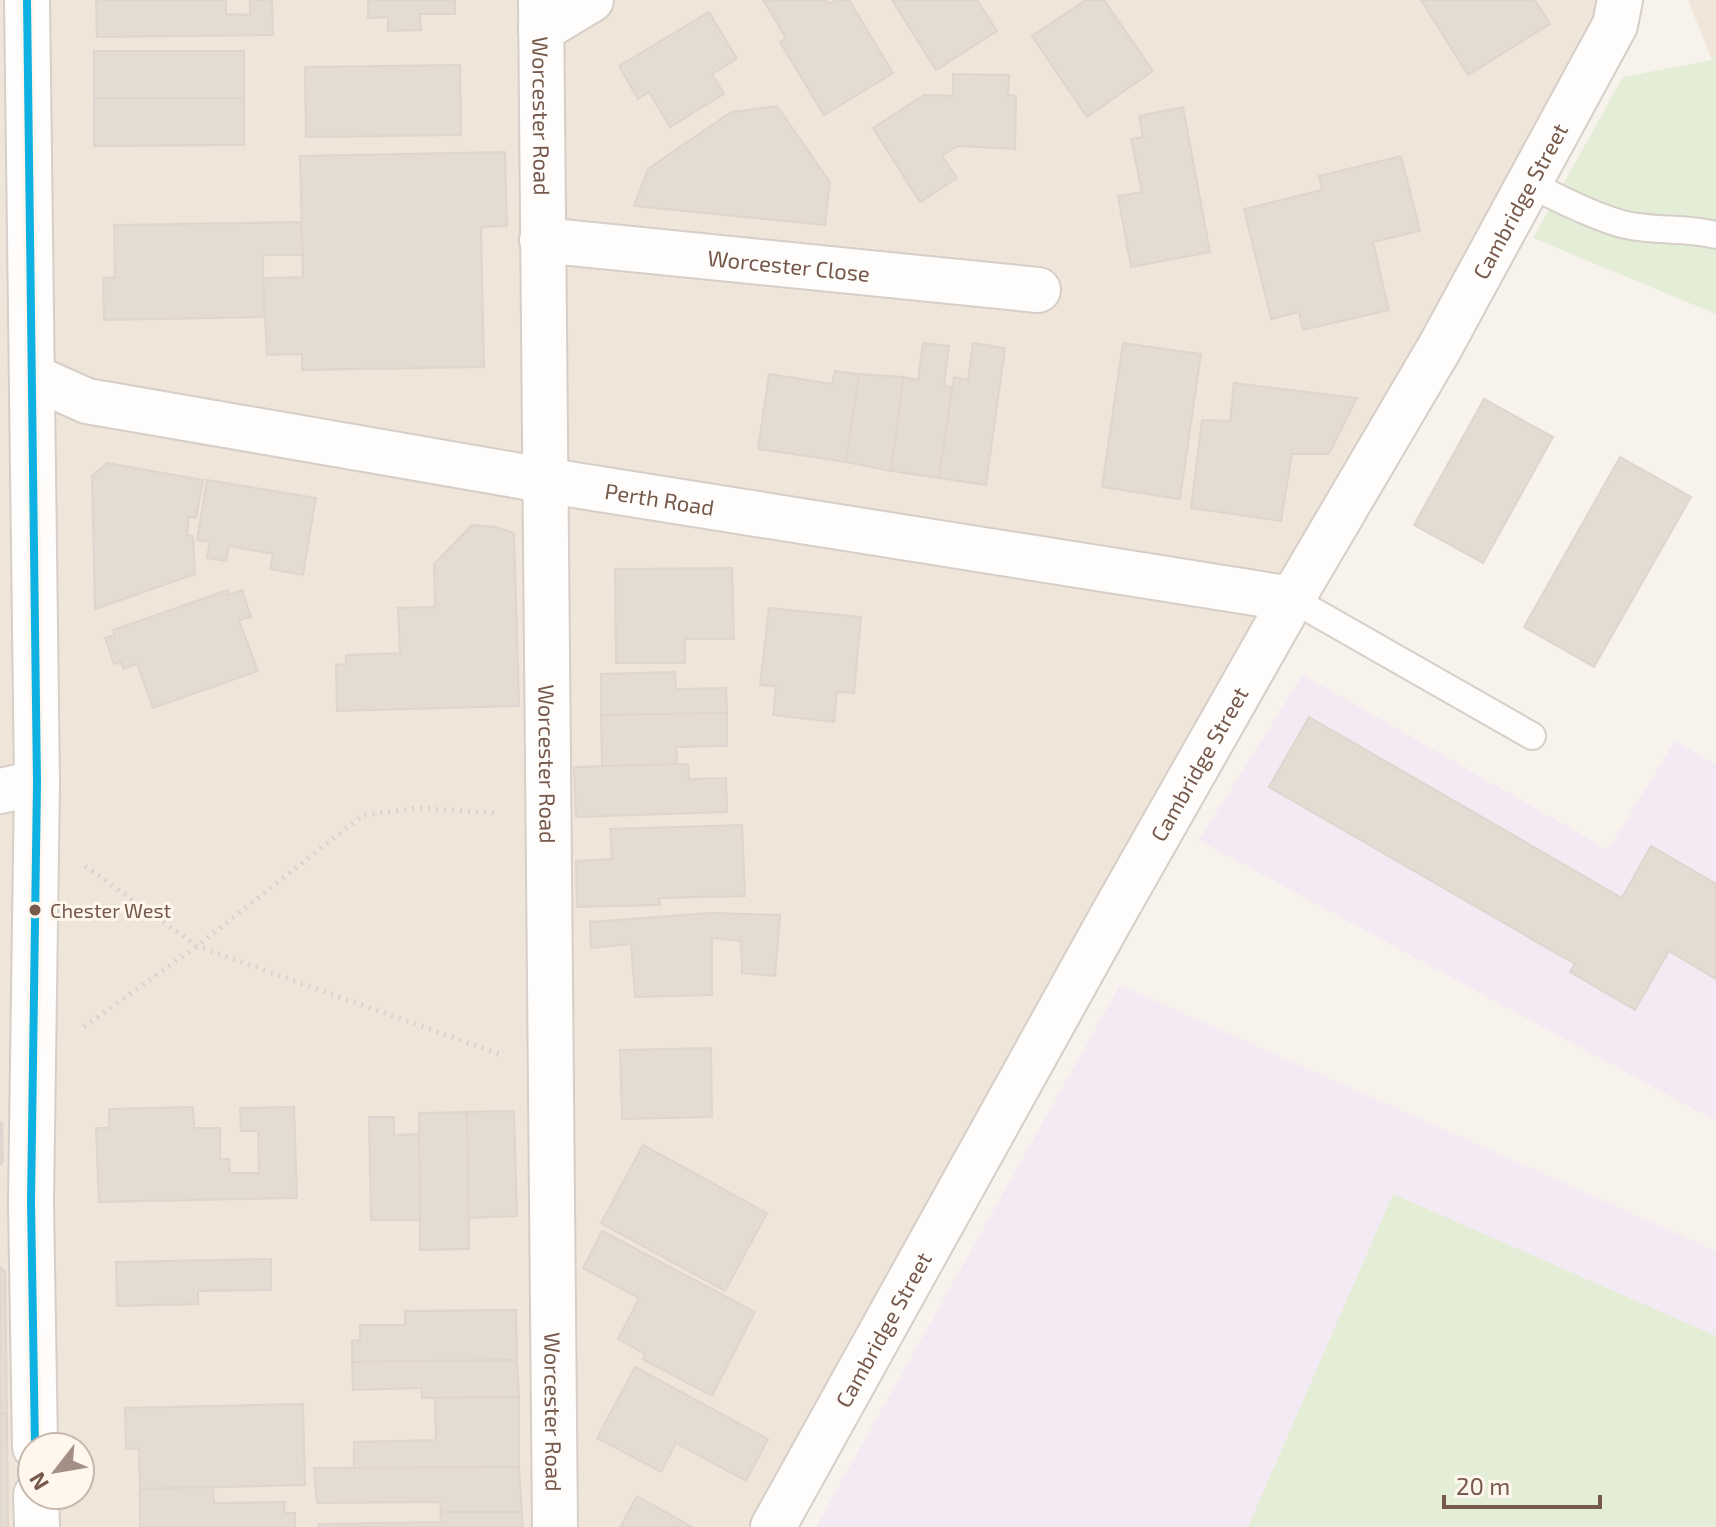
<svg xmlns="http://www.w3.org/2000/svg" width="1716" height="1527" font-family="'Exo 2',sans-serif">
	<rect width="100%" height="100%" fill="#f7f2ec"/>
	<g fill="#f0e5d9" fill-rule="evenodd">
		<path d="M0,0H1620L773,1527H0ZM32,1447H80V1495H32Z"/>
		<path d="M1688,0H1716V53L1712,60Z"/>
	</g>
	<g fill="#f3eaf3">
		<path d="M1303,675L1608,850L1675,741L1716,764V1121L1199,840Z"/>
		<path d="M1120,985L1716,1251V1527H816Z"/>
	</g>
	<g fill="#e4eed7">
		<path d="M1716,53V314L1533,238L1623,77L1712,60Z"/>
		<path d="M1393,1194L1716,1336V1527H1248Z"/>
	</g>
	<g fill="#e4dbd3" stroke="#e0d5ce" stroke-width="2">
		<path d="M96,0H226V14L250,15V0H272L273,35L97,37Z"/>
		<path d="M368,0H455V14H420L421,30L388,31V17L368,18Z"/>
		<path d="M763,0H826L829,4L836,0H849L893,73L824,115L780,42L786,38Z"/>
		<path d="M892,0H977L997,31L936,70Z"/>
		<path d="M1086,0H1104L1153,71L1087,117L1032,36Z"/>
		<path d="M1421,0H1535L1550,24L1468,75Z"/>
		<path d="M709,12L737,59L712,74L724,94L670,127L649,92L638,99L619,66Z"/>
		<rect x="94" y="51" width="150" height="47"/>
		<path d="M460,65L461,135L306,137L305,67Z"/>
		<path d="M953,74L1009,75L1008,95L1016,96L1015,149L957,146L942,156L957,178L920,202L873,128L924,95L953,96Z"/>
		<path d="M94,98H244V145L94,146Z"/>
		<path d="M777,106L830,182L825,225L634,206L648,169L731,112Z"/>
		<path d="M1183,107L1210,252L1131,267L1118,196L1142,192L1131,139L1143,137L1139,116Z"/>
		<path d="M505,152L507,226L481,227L484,367L302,370V354L267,355L263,278L303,277L300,156Z"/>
		<path d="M1401,156L1420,231L1373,242L1389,310L1303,330L1299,312L1271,319L1244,209L1322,190L1319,176Z"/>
		<path d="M301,222L303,255H263L264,317L104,320L103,278L115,277L114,225Z"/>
		<path d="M923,343L949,346L944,386L952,387L939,478L891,471L903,377L918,380Z"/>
		<path d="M973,343L1005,348L986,485L939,478L954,377L968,380Z"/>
		<path d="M1123,343L1201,354L1180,499L1102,487Z"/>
		<path d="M835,371L859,374L846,462L758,449L769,374L832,384Z"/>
		<path d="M859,374L903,377L891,471L846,462Z"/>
		<path d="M1234,383L1357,398L1329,454H1292L1281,521L1191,508L1202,420L1230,421Z"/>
		<path d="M1484,399L1553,437L1483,563L1414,525Z"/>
		<path d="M1620,457L1691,497L1594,667L1524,627Z"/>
		<path d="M107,463L203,480L196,518L189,517L187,535L193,536L195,574L95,609L92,476Z"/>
		<path d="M207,480L316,498L303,575L270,569L273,554L229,546L226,561L207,558L210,542L197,540Z"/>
		<path d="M472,525L496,527L514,533L519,706L337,711L336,665L346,664V655L400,653L398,608L435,607L434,564Z"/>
		<path d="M732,568L734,639H685V663H616L615,569Z"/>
		<path d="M228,590V595L242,590L251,617L239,620L258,671L153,708L137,664L123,669L121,662L114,664L105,638L115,635L113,630Z"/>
		<path d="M769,608L861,617L854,693L837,692L834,722L773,715L776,686L760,685Z"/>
		<path d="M675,672L676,689L726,688L727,713L601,715V674Z"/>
		<path d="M727,713V746L676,747L677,764L602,766L601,715Z"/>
		<path d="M1309,717L1622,898L1651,846L1716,884V979L1669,951L1635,1010L1570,972L1575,964L1269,787Z"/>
		<path d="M688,764L689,779L726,778L727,812L576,817L574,767Z"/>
		<path d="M742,825L745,896L659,898L660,905L577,907L576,861L612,859L610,829Z"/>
		<path d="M710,913L780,915L775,976L742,973L741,941L712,938V995L635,997L631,944L591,948L590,922Z"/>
		<path d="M711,1048L712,1117L622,1119L620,1050Z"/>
		<path d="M193,1107L194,1128H220V1159H229L230,1173H259L258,1131H241L240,1108L294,1107L297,1198L99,1202L96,1128H109V1109Z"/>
		<path d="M514,1111L517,1216L468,1218L467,1112Z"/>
		<path d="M467,1112L469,1249L420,1250L419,1113Z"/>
		<path d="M369,1117H394V1135L419,1134L420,1220H371Z"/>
		<path d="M0,1123H2L3,1162L0,1165Z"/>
		<path d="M643,1145L767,1213L725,1291L601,1223Z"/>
		<path d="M602,1231L755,1312L712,1396L642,1359L645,1354L618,1339L639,1298L583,1268Z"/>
		<path d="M271,1259V1290L198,1291V1304L117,1306L116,1262Z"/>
		<path d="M0,1267L5,1271L7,1413L0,1414Z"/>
		<path d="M516,1310L517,1360L352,1362V1341L360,1340V1325H405V1311Z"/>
		<path d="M517,1360L519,1397L422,1398L421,1388L353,1390L352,1362Z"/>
		<path d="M635,1367L768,1439L746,1481L676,1443L661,1472L597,1438Z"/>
		<path d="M519,1397V1467L354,1469V1442L436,1440L435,1398Z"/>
		<path d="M303,1404L305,1485L140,1489L139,1448L126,1449L125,1408Z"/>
		<path d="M7,1413L8,1527H0V1414Z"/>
		<path d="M519,1467L522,1512H441L440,1502L317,1503L314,1468Z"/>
		<path d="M213,1487L214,1503L285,1502L284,1513H295V1527H140V1489Z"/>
		<path d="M637,1496L692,1527H620Z"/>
		<path d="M441,1512H522L523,1527H319V1524L440,1522Z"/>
	</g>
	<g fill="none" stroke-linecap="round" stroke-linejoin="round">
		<defs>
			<g id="service">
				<path d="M1529,184C1559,198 1590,215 1622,224C1653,232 1685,227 1716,235"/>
				<path d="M1292,599L1532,736"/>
			</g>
			<g id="minor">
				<path d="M27,0L37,783L31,1202L35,1447"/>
				<path id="s1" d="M541,0L555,1527"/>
				<path d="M541,30L591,0"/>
				<path id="s2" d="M542,240L1038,290"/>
				<path id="s3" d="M33,377L87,401L543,480L1292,599"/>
				<path d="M0,791L37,783"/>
				<path d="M36,1495L37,1527"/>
				<path id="s4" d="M773,1527L1111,918L1292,599L1440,347L1615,25L1620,0"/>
			</g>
		</defs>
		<use href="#service" stroke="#d6cec8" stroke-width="30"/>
		<use href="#minor" stroke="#d6cec8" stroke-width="48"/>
		<g stroke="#dad2cf" stroke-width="5" stroke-dasharray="2 6" stroke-linecap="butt">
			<path d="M85,866L197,946L502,1055"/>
			<path d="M84,1027L197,946L363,815L417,808L498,813"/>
		</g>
		<use href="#service" stroke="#fefdfc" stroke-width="26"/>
		<use href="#minor" stroke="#fefdfc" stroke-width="44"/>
		<defs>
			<path id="bus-1" d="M27,0L37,783L31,1202L35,1447"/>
		</defs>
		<use href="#bus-1" stroke="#fff7ed" stroke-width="14"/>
		<use href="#bus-1" stroke="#0fb1e3" stroke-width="8"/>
	</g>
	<circle fill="#76594b" stroke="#fff7ed" stroke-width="3" cx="35" cy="910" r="7"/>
	<g text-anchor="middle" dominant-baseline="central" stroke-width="6" stroke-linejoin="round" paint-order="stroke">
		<g font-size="20" fill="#76594b" stroke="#fff7ed" text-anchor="start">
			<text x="50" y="910">Chester West</text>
		</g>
		<g font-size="22" fill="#76594b" stroke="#fff7ed">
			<text stroke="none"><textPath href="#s1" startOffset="116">Worcester Road</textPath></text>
			<text stroke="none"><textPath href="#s4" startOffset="1522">Cambridge Street</textPath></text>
			<text stroke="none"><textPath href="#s2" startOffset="248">Worcester Close</textPath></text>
			<text stroke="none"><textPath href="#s3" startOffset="640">Perth Road</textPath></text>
			<text stroke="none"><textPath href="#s1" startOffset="764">Worcester Road</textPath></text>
			<text stroke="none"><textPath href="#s4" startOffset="874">Cambridge Street</textPath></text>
			<text stroke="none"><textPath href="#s4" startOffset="226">Cambridge Street</textPath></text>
			<text stroke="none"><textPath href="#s1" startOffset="1412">Worcester Road</textPath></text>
		</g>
	</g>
	<g transform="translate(56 1471) rotate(239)"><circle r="38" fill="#fff7ed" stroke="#c8b8ac" stroke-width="2"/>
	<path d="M0-6L14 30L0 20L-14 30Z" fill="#a38f83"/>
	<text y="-12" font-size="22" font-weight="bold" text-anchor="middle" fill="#76594b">N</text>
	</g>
	<path d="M1444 1495v12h156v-12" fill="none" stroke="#76594b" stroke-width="4"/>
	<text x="1456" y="1495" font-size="24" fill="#76594b" stroke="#fff7ed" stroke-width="6" paint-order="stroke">20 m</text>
</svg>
